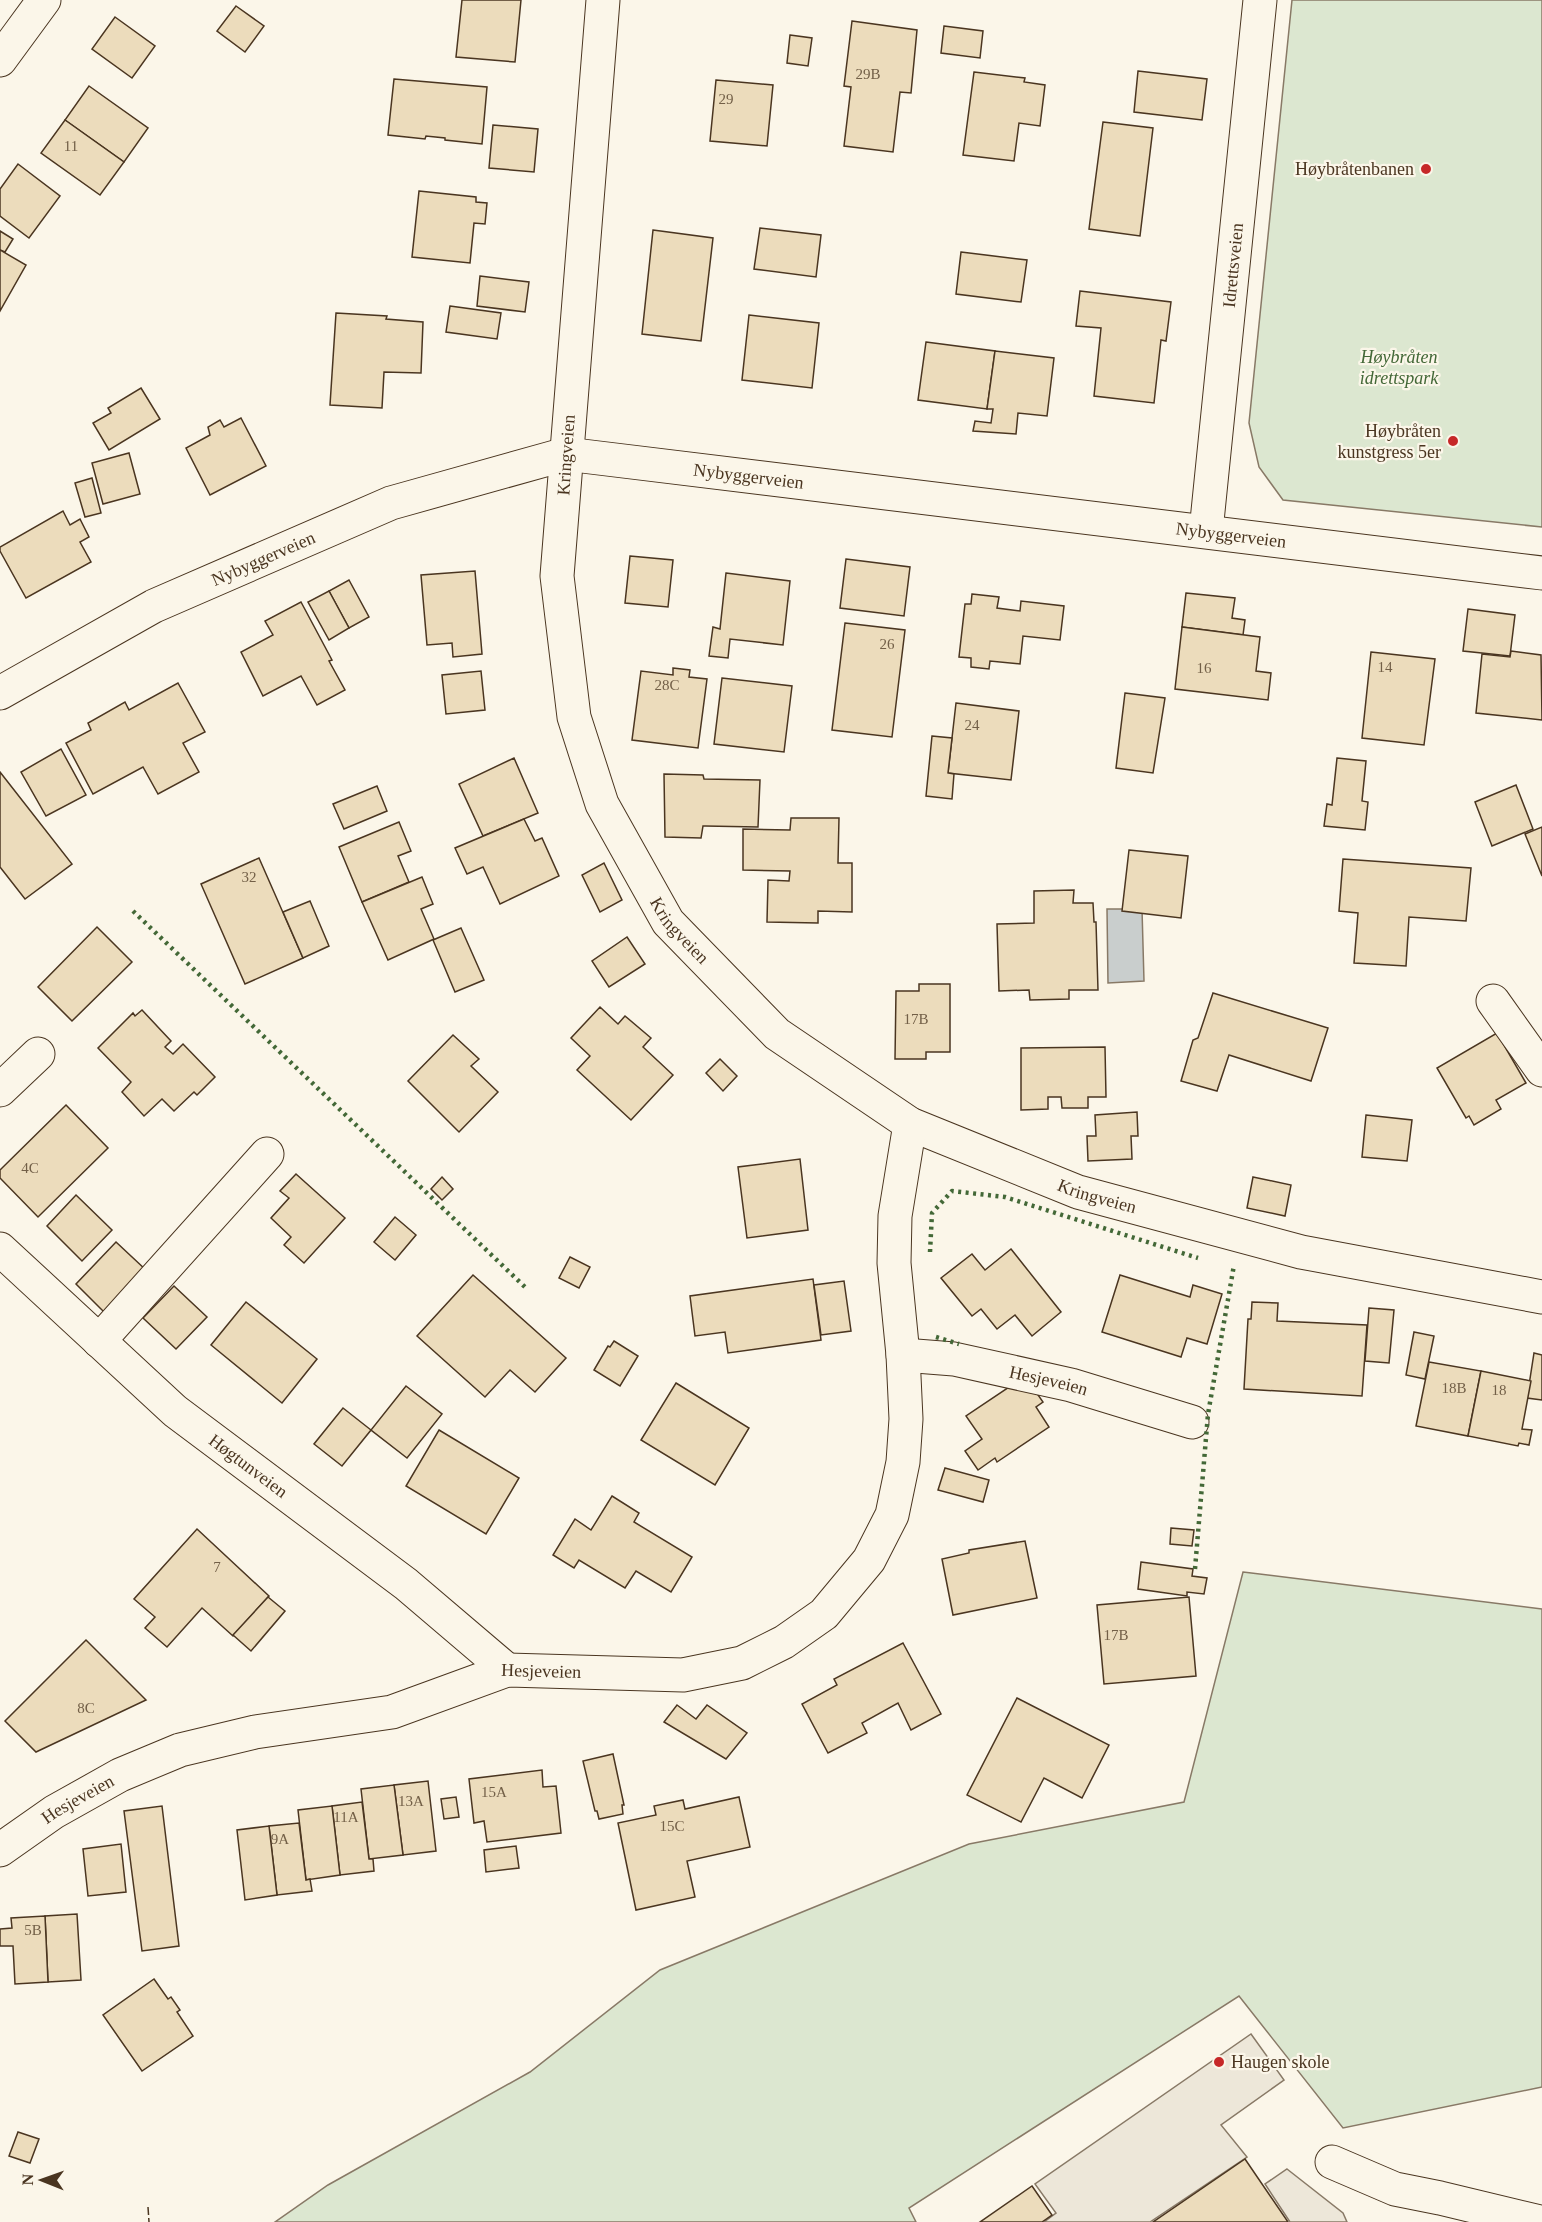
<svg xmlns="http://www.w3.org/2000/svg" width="1542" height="2222" font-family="'Times New Roman',serif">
	<rect width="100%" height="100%" fill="#fbf6e9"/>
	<g fill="#dce7d0" stroke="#887966" stroke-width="1.5">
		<path d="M1292,0H1542V527L1283,500L1259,467L1249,423Z"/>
		<path d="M1243,1572L1542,1609V2087L1343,2128L1239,1996L909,2208L916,2222H275L328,2185L530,2072L660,1970L969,1844L1184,1802Z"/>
	</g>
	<g fill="#ede7d9" stroke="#887966" stroke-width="1.5">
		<path d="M1251,2034L1284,2080L1221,2125L1247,2157L1150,2222H1044L1056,2213L1035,2184Z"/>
		<path d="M1287,2169L1343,2213L1347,2222H1290L1265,2184Z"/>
	</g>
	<path fill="#c9cecd" stroke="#887966" stroke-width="1.5" d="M1107,909H1142L1144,981L1108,983Z"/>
	<g fill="#ecdcbc" stroke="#4a3520" stroke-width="1.5">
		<path d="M462,0H521L515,62L456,57Z"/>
		<path d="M236,6L264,26L245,52L217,31Z"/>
		<path d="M115,17L155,46L132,78L92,49Z"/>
		<path d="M852,21L917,30L911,93L900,92L893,152L844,146L851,87L844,86Z"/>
		<path d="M944,26L983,31L980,58L941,53Z"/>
		<path d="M790,35L812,38L808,66L787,63Z"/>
		<path d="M1138,71L1207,79L1202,120L1134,112Z"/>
		<path d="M974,72L1025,78L1024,82L1045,85L1040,126L1019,123L1014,161L963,155Z"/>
		<path d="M394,79L487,87L482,144L445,140V138L426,136L425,139L388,135Z"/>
		<path d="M716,80L773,85L767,146L710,141Z"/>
		<path d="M89,86L148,128L124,162L65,120Z"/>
		<path d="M65,120L124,162L100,195L41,153Z"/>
		<path d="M1103,122L1153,128L1140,236L1089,229Z"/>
		<path d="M493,125L538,129L534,172L489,168Z"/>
		<path d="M18,164L60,196L29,238L0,216V189Z"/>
		<path d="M419,191L476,197V202L487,203L485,224L474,223L470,263L412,257Z"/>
		<path d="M760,228L821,235L816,277L754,269Z"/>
		<path d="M653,230L713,238L701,341L642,334Z"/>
		<path d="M0,231L13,239L5,252L0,250Z"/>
		<path d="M0,250L26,265L0,311Z"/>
		<path d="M961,252L1027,260L1021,302L956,294Z"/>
		<path d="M480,276L529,282L525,312L477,306Z"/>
		<path d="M1080,291L1171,302L1166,341L1161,340L1154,403L1094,396L1101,328L1076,326Z"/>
		<path d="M450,306L501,313L497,339L446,332Z"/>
		<path d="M336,313L387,316L386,319L423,322L421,373L384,372L382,408L330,405Z"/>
		<path d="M749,315L819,323L812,388L742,380Z"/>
		<path d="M926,342L995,351L987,409L918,400Z"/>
		<path d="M995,351L1054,358L1047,416L1018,413L1016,434L973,431L975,421L991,423L993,409H987Z"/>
		<path d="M141,388L160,419L109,450L93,423L111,413L108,408Z"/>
		<path d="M241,418L266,466L210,495L186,448L210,435L208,427L220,420L224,427Z"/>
		<path d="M129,453L140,494L103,504L92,463Z"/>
		<path d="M92,478L101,513L85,517L75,483Z"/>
		<path d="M63,511L70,525L80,519L89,537L80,542L91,562L26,598L0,551V547Z"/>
		<path d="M630,556L673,560L668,607L625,603Z"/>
		<path d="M846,559L910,567L904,616L840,608Z"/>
		<path d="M475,571L482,654L453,657L452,643L427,645L421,575Z"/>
		<path d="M726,573L790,581L783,645L730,639L728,658L709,656L713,627L720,629Z"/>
		<path d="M349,580L369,617L349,628L329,591Z"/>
		<path d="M329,591L349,628L329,640L308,602Z"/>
		<path d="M1186,593L1235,598L1232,618L1245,620L1243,635L1182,627Z"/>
		<path d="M972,594L999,597L997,608L1020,611L1021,601L1064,606L1060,640L1023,636L1020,664L990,661L989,669L971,667V658L959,657L965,604H971Z"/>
		<path d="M301,602L332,660L329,661L345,690L317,705L301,676L263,696L241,652L273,635L265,621Z"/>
		<path d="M1468,609L1515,615L1510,656L1463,651Z"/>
		<path d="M845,623L905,630L892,737L832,730Z"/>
		<path d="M1182,627L1260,637L1256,671L1271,673L1268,700L1175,689Z"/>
		<path d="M1511,651L1541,655L1542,720L1476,713L1482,654L1510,657Z"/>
		<path d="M1371,652L1435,659L1424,745L1362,738Z"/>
		<path d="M673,668L690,670L689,677L707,679L698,748L632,740L641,671L673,675Z"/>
		<path d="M481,671L485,710L446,714L442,675Z"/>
		<path d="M722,678L792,686L784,752L714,744Z"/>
		<path d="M178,683L205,732L183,743L199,772L158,794L143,767L93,794L66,743L91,730L88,723L125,702L129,710Z"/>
		<path d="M1125,693L1165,698L1153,773L1116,768Z"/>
		<path d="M956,703L1019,711L1011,780L948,773Z"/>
		<path d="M932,736L952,738L948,773L954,774L952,799L926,796Z"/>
		<path d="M61,749L86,795L46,816L21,772Z"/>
		<path d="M514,758L538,813L483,836L459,784Z"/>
		<path d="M1337,758L1366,761L1362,801L1368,802L1365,830L1324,826L1327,804L1332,805Z"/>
		<path d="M0,772L72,864L25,899L0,867Z"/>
		<path d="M664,774L703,775L704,779L760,780L758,827L705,826H703L701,838L665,837Z"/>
		<path d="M1516,785L1533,829L1492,846L1475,802Z"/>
		<path d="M377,786L387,811L344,829L333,804Z"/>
		<path d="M791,818H839L838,863H852V912L818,911V923L767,922L768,880L789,881L790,871L743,870V829L790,830Z"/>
		<path d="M524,819L535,841L542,838L559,876L500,904L483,867L467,874L455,848Z"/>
		<path d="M399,822L411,851L398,856L409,882L362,902L339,847Z"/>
		<path d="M1542,827V876L1525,834Z"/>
		<path d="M1129,850L1188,856L1181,918L1122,911Z"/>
		<path d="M259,858L303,958L245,984L201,884Z"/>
		<path d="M1343,859L1471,868L1466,921L1409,917L1406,966L1354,963L1358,913L1339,911Z"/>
		<path d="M604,863L622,900L600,912L582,875Z"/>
		<path d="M422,877L433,904L421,909L434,939L388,960L362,902Z"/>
		<path d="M1074,890L1073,903H1093L1094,922H1096L1098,990H1069V999L1030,1000L1029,990L999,991L997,924L1034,923V891Z"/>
		<path d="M310,901L329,946L303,958L283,912Z"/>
		<path d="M97,927L132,962L72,1021L38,987Z"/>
		<path d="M461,928L484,980L455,992L433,940Z"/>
		<path d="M627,937L645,964L609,987L592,961Z"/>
		<path d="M919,984H950V1052H926V1059H895L896,991H919Z"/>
		<path d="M1213,993L1328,1028L1311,1081L1229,1055L1217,1091L1181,1081L1193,1040L1198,1038Z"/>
		<path d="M600,1007L618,1024L625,1016L651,1038L643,1047L673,1075L631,1120L577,1070L590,1056L571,1038Z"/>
		<path d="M142,1010L171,1041L165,1047L173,1054L183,1044L215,1077L197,1095L194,1092L174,1111L162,1099L144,1116L122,1092L131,1082L98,1048L133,1013L135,1016Z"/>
		<path d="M1497,1033L1526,1083L1496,1100L1501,1109L1474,1125L1469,1116L1466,1118L1437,1068Z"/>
		<path d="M453,1035L479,1059L471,1066L498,1092L459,1132L408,1081Z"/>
		<path d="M1105,1047L1106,1097H1088V1108H1062L1061,1097H1048V1109L1021,1110V1048Z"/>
		<path d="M720,1059L737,1076L723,1091L706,1073Z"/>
		<path d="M66,1105L108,1148L38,1217L0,1178V1170Z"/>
		<path d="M1137,1112L1138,1136H1131L1132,1159L1088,1161L1087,1136H1096L1095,1115Z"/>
		<path d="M1366,1115L1412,1120L1407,1161L1362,1157Z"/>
		<path d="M800,1159L808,1230L747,1238L738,1167Z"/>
		<path d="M296,1174L345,1218L304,1263L284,1245L291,1237L271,1218L289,1198L280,1191Z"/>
		<path d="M442,1177L453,1189L442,1200L431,1189Z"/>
		<path d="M1253,1177L1291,1185L1285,1216L1247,1208Z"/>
		<path d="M76,1195L112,1230L82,1261L47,1226Z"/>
		<path d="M395,1217L416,1235L395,1260L374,1242Z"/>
		<path d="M116,1242L147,1271L106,1314L76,1284Z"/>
		<path d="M1011,1249L1061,1312L1032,1336L1015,1315L997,1329L981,1309L972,1316L941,1278L972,1254L985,1270Z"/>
		<path d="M570,1257L590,1267L579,1288L559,1278Z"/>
		<path d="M473,1275L566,1358L535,1392L510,1370L485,1397L417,1336Z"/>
		<path d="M1120,1275L1190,1297L1193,1285L1222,1294L1207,1344L1187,1338L1181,1357L1102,1332Z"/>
		<path d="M813,1279L821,1340L728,1353L725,1332L695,1336L690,1296Z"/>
		<path d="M844,1281L851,1331L821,1335L814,1285Z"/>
		<path d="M174,1286L207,1317L176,1349L143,1318Z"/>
		<path d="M246,1302L317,1359L282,1403L211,1345Z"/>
		<path d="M1252,1302L1278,1303L1277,1321L1367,1325L1362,1396L1244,1389L1248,1319H1251Z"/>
		<path d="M1369,1308L1394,1310L1389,1363L1365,1361Z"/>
		<path d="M1414,1332L1434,1336L1425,1379L1406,1375Z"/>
		<path d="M614,1341L638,1356L620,1386L594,1370L608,1346L610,1347Z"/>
		<path d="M1534,1353L1542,1355V1400L1527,1398Z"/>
		<path d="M1429,1362L1481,1371L1468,1436L1416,1426Z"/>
		<path d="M1481,1371L1531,1381L1522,1429L1532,1430L1529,1445L1519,1443L1518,1446L1468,1436Z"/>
		<path d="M1018,1381L1029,1382L1043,1402L1036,1407L1049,1427L997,1462L995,1458L978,1470L965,1451L982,1439L966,1416Z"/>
		<path d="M676,1383L749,1428L715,1485L641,1440Z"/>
		<path d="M406,1386L442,1414L407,1458L371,1430Z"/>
		<path d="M343,1408L371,1430L342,1466L314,1444Z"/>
		<path d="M439,1430L519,1478L486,1534L406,1486Z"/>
		<path d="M945,1468L989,1480L983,1502L938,1490Z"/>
		<path d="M612,1496L639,1513L634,1522L692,1557L671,1592L636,1571L625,1588L579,1560L574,1568L553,1555L575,1519L591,1530Z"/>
		<path d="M1171,1528L1194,1530L1192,1546L1170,1544Z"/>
		<path d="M197,1529L269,1596L233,1636L202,1608L167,1647L145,1628L155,1617L134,1599Z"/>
		<path d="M1025,1541L1037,1598L953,1615L942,1559L969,1553V1550Z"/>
		<path d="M1141,1562L1193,1569L1192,1576L1207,1578L1204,1594L1187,1592V1596L1138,1589Z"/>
		<path d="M268,1597L285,1611L251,1651L233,1635Z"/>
		<path d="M1189,1597L1196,1676L1104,1684L1097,1605Z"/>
		<path d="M86,1640L146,1700L36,1752L5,1721Z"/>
		<path d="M903,1643L941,1714L911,1730L898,1703L862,1723L867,1733L828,1753L802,1704L837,1685L834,1679Z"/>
		<path d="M1017,1698L1109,1745L1082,1798L1044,1778L1021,1822L967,1795Z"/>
		<path d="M677,1705L696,1719L707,1705L747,1733L726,1759L664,1722Z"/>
		<path d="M613,1754L624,1805H622L623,1814L599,1819L597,1811H595L583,1761Z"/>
		<path d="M542,1770L543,1787L556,1786L561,1833L487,1842L484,1821L474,1823L469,1779Z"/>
		<path d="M428,1781L436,1851L403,1855L394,1785Z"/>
		<path d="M394,1785L403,1855L369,1859L361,1789Z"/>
		<path d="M456,1797L459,1817L444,1819L441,1799Z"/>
		<path d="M739,1797L750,1847L687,1861L695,1897L636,1910L618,1823L656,1815L654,1806L683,1800L685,1809Z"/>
		<path d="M362,1802L369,1859H373L374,1871L340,1875L332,1806Z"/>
		<path d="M162,1806L179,1946L142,1951L124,1811Z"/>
		<path d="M332,1806L340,1875L306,1880L298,1810Z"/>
		<path d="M299,1823L306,1880L310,1879L312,1891L277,1895L269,1826Z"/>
		<path d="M269,1826L277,1895L245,1900L237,1830Z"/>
		<path d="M121,1844L126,1892L88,1896L83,1849Z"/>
		<path d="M516,1846L519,1868L486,1872L484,1850Z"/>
		<path d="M77,1914L81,1980L48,1982L45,1916Z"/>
		<path d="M45,1916L48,1982L15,1984L13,1946H0V1929L12,1928L11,1918Z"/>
		<path d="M154,1979L168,1999L171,1997L180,2010L177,2012L193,2036L142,2071L103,2015Z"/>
		<path d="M18,2132L39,2139L30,2163L9,2156Z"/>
		<path d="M1245,2159L1288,2222H1153Z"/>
		<path d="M1032,2186L1052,2215L1042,2222H980Z"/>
	</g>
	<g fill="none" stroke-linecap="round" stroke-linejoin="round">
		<defs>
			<g id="minor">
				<path id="s1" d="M603,0L557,576L574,717L602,804L668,922L777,1034L910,1124L1078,1192L1301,1252L1542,1297"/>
				<path d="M0,60L44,0"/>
				<path id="s2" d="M1206,531L1260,0"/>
				<path id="s3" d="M0,693L154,606L391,503L566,454L1542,573"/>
				<path d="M1493,1001L1542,1070"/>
				<path d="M0,1090L38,1054"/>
				<path id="s4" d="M0,1249L175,1411L406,1584L507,1670"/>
				<path d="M99,1341L267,1154"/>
				<path id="s5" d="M903,1355L954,1359L1071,1385L1192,1422"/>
				<path id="s6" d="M0,1850L54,1812L120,1775L180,1750L255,1732L392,1712L507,1670L683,1675L742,1663L784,1642L824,1614L869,1560L892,1515L903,1462L906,1419L903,1355L894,1263L895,1216L910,1124"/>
				<path d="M1332,2162L1395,2189L1440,2198L1540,2222"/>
			</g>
		</defs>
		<use href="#minor" stroke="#4a3520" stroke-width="35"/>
		<use href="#minor" stroke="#fbf6e9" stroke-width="33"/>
		<g stroke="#436837" stroke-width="4.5" stroke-dasharray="3 4.5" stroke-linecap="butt">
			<path d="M133,911L527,1289"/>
			<path d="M930,1252L932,1213L952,1191L1005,1197L1198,1258"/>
			<path d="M936,1337L959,1344"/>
			<path d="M1195,1569L1208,1414L1234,1265"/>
		</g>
		<path stroke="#4a3520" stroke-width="1.5" stroke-dasharray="8 3" stroke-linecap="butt" d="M148,2207L149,2222"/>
	</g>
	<g fill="#c62828" stroke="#fbf6e9" stroke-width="2">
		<circle cx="1426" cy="169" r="6"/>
		<circle cx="1453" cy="441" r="6"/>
		<circle cx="1219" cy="2062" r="6"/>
	</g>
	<g text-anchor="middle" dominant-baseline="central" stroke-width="4.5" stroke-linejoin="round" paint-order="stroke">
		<g font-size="15" fill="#725f47">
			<text x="868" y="74">29B</text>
			<text x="726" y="99">29</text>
			<text x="71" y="146">11</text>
			<text x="887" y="644">26</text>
			<text x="1385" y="667">14</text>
			<text x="1204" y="668">16</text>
			<text x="667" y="685">28C</text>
			<text x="972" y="725">24</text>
			<text x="249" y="877">32</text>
			<text x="916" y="1019">17B</text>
			<text x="30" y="1168">4C</text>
			<text x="1454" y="1388">18B</text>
			<text x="1499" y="1390">18</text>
			<text x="217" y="1567">7</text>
			<text x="1116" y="1635">17B</text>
			<text x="86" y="1708">8C</text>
			<text x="494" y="1792">15A</text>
			<text x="411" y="1801">13A</text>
			<text x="346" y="1817">11A</text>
			<text x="672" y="1826">15C</text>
			<text x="280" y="1839">9A</text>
			<text x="33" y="1930">5B</text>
		</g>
		<g font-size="18" fill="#4a3520" stroke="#fbf6e9" text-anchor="end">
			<text x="1414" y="169">Høybråtenbanen</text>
			<text x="1441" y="431">Høybråten<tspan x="1441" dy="21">kunstgress 5er</tspan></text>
			<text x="1231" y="2062" text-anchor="start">Haugen skole</text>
		</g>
		<g font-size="18" fill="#4a3520" stroke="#fbf6e9">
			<text stroke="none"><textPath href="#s2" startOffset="267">Idrettsveien</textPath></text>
			<text transform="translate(566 455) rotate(-86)">Kringveien</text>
			<text stroke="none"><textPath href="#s3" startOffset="801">Nybyggerveien</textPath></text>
			<text stroke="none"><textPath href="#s3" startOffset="1287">Nybyggerveien</textPath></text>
			<text stroke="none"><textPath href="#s3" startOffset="296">Nybyggerveien</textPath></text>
			<text stroke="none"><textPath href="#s1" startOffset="960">Kringveien</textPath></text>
			<text stroke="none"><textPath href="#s1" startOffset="1464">Kringveien</textPath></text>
			<text stroke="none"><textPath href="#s5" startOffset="148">Hesjeveien</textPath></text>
			<text stroke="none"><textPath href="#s4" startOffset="330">Høgtunveien</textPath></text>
			<text stroke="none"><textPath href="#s6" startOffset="579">Hesjeveien</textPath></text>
			<text stroke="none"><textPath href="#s6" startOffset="93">Hesjeveien</textPath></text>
		</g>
		<g font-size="18" font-style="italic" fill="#436837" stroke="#fbf6e9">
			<text x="1399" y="357">Høybråten<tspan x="1399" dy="21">idrettspark</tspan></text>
		</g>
	</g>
	<g transform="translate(42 2180) rotate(271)" stroke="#fbf6e9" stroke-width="4.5" paint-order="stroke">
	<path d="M0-4.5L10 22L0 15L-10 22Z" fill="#4a3520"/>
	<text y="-9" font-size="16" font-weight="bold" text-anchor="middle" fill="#4a3520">N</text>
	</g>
</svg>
